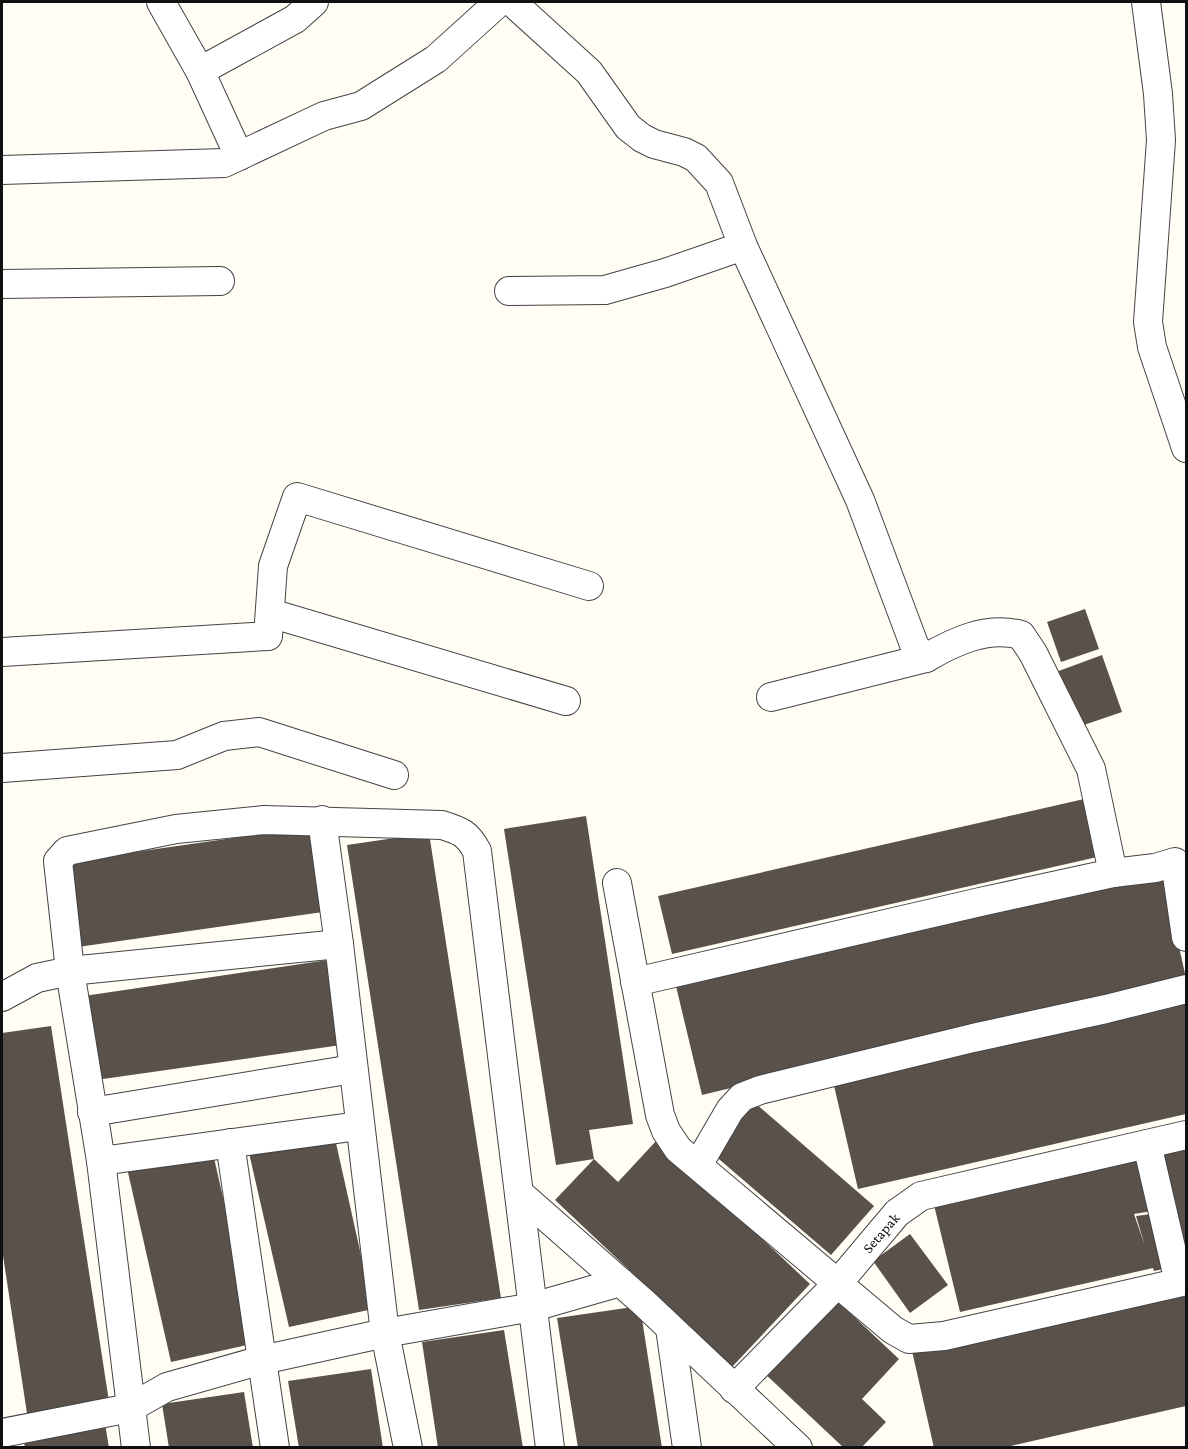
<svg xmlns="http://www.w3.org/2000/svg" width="1188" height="1449" font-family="'Crimson Pro',serif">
	<rect width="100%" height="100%" fill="#fffdf4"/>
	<g fill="#5a514b">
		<path d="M1085,609L1099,649L1061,662L1047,622Z"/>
		<path d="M1102,655L1122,712L1075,728L1056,672Z"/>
		<path d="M1093,797L1106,855L672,954L658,896Z"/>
		<path d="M586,816L633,1124L589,1130L594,1159L618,1182L657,1140L810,1284L732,1367L555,1200L594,1159L556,1165L504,829Z"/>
		<path d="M310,827L323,912L78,947L65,862Z"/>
		<path d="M429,833L501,1298L419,1310L347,845Z"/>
		<path d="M1162,871L1186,978L702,1095L675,982Z"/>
		<path d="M328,960L341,1045L96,1080L84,996Z"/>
		<path d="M1186,996V1114L858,1189L832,1077Z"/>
		<path d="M51,1026L110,1408L28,1420L2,1249V1033Z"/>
		<path d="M748,1097L874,1206L831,1255L713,1154Z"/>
		<path d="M334,1134L373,1309L289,1327L249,1153Z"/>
		<path d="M1186,1143V1247L1173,1207L1160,1149Z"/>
		<path d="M212,1149L256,1343L171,1362L127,1168Z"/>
		<path d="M1144,1152L1158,1210L1134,1214L1145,1246L1136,1216L1159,1213L1173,1267L1154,1271L1153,1268L960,1312L933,1201Z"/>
		<path d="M910,1234L948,1285L910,1313L873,1261Z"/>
		<path d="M1186,1288V1406L1002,1448H934L912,1351Z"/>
		<path d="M832,1296L899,1359L862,1399L886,1422L861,1448H844L762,1371Z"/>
		<path d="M640,1306L662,1448H578L557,1318Z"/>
		<path d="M504,1330L523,1448H438L422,1342Z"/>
		<path d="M371,1369L383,1448H299L288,1381Z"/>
		<path d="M244,1392L253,1448H169L162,1404Z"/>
		<path d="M105,1423L109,1448H25L23,1435Z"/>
	</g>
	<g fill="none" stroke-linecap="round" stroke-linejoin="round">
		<defs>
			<g id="minor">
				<path d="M161,2L200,71L295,19L314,2"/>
				<path d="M512,2L589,72L628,127L642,138L654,144L684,152L696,158L719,183L743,246L860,500L915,647L926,658C955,641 987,626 1021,635L1033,653L1091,769L1113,873"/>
				<path d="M1146,2L1158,94L1161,140L1148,322L1152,347L1186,448"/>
				<path d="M200,71L239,156"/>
				<path d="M2,170L224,163L324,116L361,106L436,59L499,2"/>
				<path d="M2,284L220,281"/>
				<path d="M509,291L605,290L665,273L743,246"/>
				<path d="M270,613L566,701"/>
				<path d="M2,652L268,636L273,566L297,497L589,586"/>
				<path d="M771,697L926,658"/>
				<path d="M2,768L177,755L224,736L259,732L394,775"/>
				<path d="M322,820L339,944L385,1333L408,1448"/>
				<path d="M617,883L660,1115L666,1131L678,1149L893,1330L909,1339L944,1336L1186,1281"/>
				<path d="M635,982L980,902L1113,873L1155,868L1175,862L1186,937"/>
				<path d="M2,997L37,978L70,971L339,944"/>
				<path d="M92,1112L353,1069"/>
				<path d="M230,1143L275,1448"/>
				<path d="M1147,1144L1179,1282"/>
				<path d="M101,1161L359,1126"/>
				<path d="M698,1165L730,1110L742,1097L760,1090L973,1038L1106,1009L1186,989"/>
				<path d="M519,1193L643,1302L798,1448"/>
				<path d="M670,1328L687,1448"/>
				<path d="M734,1389L838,1283L897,1213L921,1196L1186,1135"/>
				<path d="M2,1433L130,1408L167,1387L262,1360L385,1333L533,1307L620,1282"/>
				<path d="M136,1448L101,1161L70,971L58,861L67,851L176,829L264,820L442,825C461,831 467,833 477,851L550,1448"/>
			</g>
		</defs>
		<use href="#minor" stroke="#434343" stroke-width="30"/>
		<use href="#minor" stroke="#fff" stroke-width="28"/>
	</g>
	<g text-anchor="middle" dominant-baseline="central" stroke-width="6" stroke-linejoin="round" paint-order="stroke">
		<g font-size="15" fill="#101010" stroke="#fff">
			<text transform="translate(881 1233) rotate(-49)">Setapak</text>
		</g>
	</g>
	<rect width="1188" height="1449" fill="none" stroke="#101010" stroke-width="6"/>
</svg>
